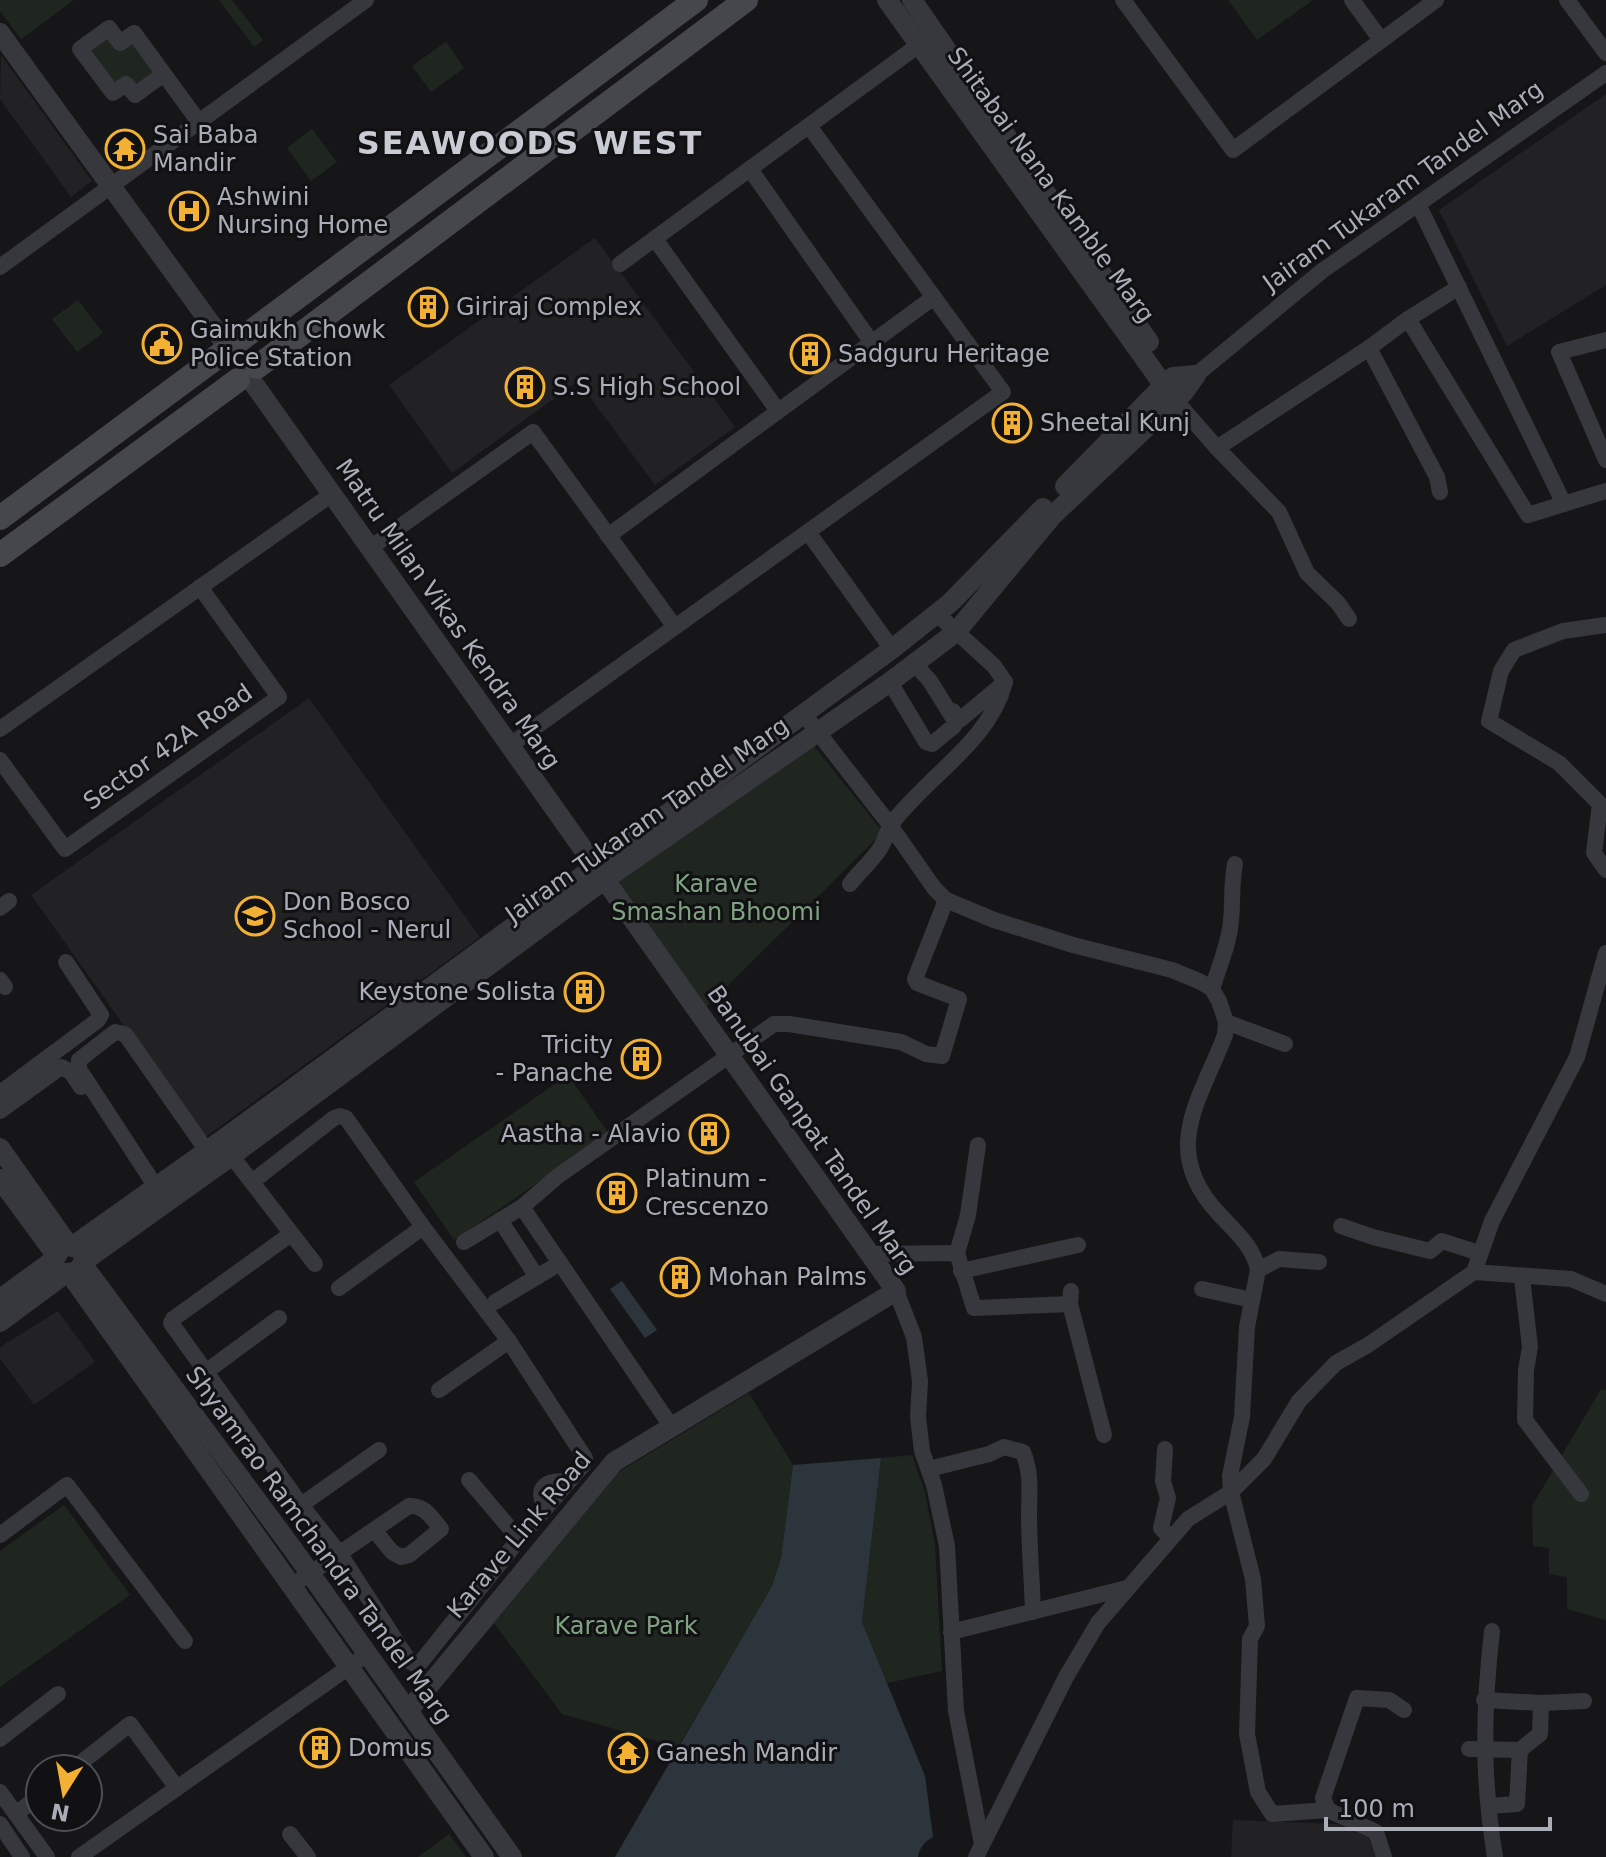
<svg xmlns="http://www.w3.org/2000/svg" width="1606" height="1857" font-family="'DejaVu Sans',sans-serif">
	<rect width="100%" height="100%" fill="#161618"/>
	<g fill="#222225">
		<path d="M1,55L92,181L71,197L0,99Z"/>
		<path d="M1606,94V285L1507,346L1439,210Z"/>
		<path d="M595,238L735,427L655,485L578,381L452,473L389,385Z"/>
		<path d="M309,698L480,937L204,1138L31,895Z"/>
		<path d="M58,1311L95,1362L34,1405L0,1358V1347Z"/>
		<path d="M1233,1820L1338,1824L1369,1838L1375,1857H1231Z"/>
	</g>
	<g fill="#1e261f">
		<path d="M0,0H74L21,39L0,11Z"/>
		<path d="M219,0H232L263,40L254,47Z"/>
		<path d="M1228,0H1313L1257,40Z"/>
		<path d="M109,28L120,43L134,33L164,74L113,93L80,49Z"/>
		<path d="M446,42L464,68L431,92L412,66Z"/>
		<path d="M312,129L337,162L311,181L287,148Z"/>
		<path d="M78,300L103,333L77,352L52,319Z"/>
		<path d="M810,741L883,832L706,1007L618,882Z"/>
		<path d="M568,1075L609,1134L454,1240L414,1182Z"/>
		<path d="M1601,1389L1606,1390V1620L1567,1609V1577L1549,1574V1548L1533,1546L1532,1506Z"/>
		<path d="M749,1393L793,1465L781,1558L772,1586L678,1747L562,1714L494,1623L617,1473Z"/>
		<path d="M912,1455L925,1492L935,1545L942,1671L887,1683L862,1622L881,1458Z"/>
		<path d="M64,1505L130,1595L0,1687V1551Z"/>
		<path d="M449,1834L466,1857H418Z"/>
	</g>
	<g fill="#2c353c">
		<path d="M622,1281L657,1330L645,1338L610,1289Z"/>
		<path d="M881,1458L862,1622L925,1776L933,1837C924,1842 920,1847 918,1857H615L772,1586L781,1558L793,1465Z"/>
	</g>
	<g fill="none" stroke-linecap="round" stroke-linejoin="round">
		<g stroke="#37383d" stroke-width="16">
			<path d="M1123,0L1233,150L1436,0"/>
			<path d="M1352,0L1381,40"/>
			<path d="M1567,0L1606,53"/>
			<path d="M164,74L135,95L126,84L113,93L80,49L109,28L120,43L134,33C156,63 177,92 199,122"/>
			<path d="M750,169L872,343"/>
			<path d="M1418,204L1564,504"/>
			<path d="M655,239L778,411"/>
			<path d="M620,264L927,39"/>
			<path d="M0,267L366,0"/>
			<path d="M1459,287L1408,319L1528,515L1606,491"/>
			<path d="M1606,340L1559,352L1606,460"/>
			<path d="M1369,348L1408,319"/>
			<path d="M1196,375L1322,271L1606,73"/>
			<path d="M1175,400L1217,448L1279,512L1307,573L1338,603L1349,619"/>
			<path d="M1217,448L1369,348L1437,477L1440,492"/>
			<path d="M808,532L892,649"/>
			<path d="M608,536L934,297"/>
			<path d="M370,548L533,432L675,627"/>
			<path d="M1606,625L1563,631L1514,650L1501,671L1489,721L1559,763L1600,804L1594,853L1606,870"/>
			<path d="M890,682L926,742L932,744L954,726L955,721L930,681L914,663"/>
			<path d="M953,711L959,720L961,719L1005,682"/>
			<path d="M803,713L890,825L934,888L946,900L994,920L1073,945L1172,970L1201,982L1212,989L1219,1001L1226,1022L1225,1035C1200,1101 1159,1150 1219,1214C1234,1230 1254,1247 1258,1270L1247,1327L1242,1417L1230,1476L1231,1492L1253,1579L1257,1626L1250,1639L1247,1734L1258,1792L1272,1814L1328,1810"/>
			<path d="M0,729L332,494"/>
			<path d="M509,746L1003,392L809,126"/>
			<path d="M0,760L65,849L279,697L200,587"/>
			<path d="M850,884C859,872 871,862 879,850C885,842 886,831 893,822C929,775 990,741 1005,682L994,666L937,614"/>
			<path d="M0,908L9,901"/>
			<path d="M0,980L5,987"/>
			<path d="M1212,989C1219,967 1229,944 1231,921C1233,902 1231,884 1235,864"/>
			<path d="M1226,1022L1285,1044"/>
			<path d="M0,1093L98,1020L101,1015L66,962"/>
			<path d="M0,1111L61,1067L71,1072L81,1087"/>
			<path d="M224,1146L315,1264"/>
			<path d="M252,1182L334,1118L340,1116L346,1118L423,1227L509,1341L585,1458L583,1465L519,1539L421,1662L415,1664L409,1661L340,1554L301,1505L171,1323L173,1319L291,1234"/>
			<path d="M156,1187L79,1069V1060L115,1032L125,1034L207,1151"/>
			<path d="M500,1220L537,1277"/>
			<path d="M1341,1226L1373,1237L1430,1251L1442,1241L1479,1253"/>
			<path d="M464,1242L522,1207"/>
			<path d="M957,1253L968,1215L978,1145"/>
			<path d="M869,1254L957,1253L974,1308L1070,1304"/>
			<path d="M1258,1270L1279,1259L1319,1262"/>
			<path d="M961,1271L1078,1245"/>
			<path d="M1474,1272L1571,1279L1606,1294"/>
			<path d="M1522,1278L1530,1347L1526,1370L1525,1420L1581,1494"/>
			<path d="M339,1288L423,1227"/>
			<path d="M1202,1289L1252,1300"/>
			<path d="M896,1291L914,1337L920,1381L918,1417L922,1451L934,1485L947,1546L956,1711L982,1844"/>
			<path d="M1071,1291L1070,1304L1104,1435"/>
			<path d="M495,1302L560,1263"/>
			<path d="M207,1371L279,1318"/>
			<path d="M439,1390L509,1341"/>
			<path d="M671,1426L522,1207L558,1176L774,1024H789L901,1042L926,1054L942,1056L959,999L917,983L915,979L946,900"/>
			<path d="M1165,1449L1163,1481L1168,1498L1161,1528L1171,1538"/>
			<path d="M929,1469L989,1454L1004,1447L1023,1452C1032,1474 1029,1491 1029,1515C1029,1547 1032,1579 1033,1612"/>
			<path d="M469,1480L519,1539"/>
			<path d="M301,1505L379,1450"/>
			<path d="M546,1508C533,1487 548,1479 568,1482"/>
			<path d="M0,1535L67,1485L185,1641"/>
			<path d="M290,1587L409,1506C425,1505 432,1518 441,1529L409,1555L401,1557L392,1552L374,1530"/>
			<path d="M1492,1631C1483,1710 1482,1778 1495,1857"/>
			<path d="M951,1632L1127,1588"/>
			<path d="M1484,1700L1541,1703L1584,1701"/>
			<path d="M0,1739L58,1694"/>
			<path d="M1469,1749L1520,1750"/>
			<path d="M73,1769L130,1724L177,1788"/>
			<path d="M0,1792L47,1857"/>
			<path d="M1489,1806L1517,1804L1520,1750L1540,1734L1541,1703"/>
			<path d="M16,1814L40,1795"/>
			<path d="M0,1824L22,1857"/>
			<path d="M290,1834L308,1857"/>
			<path d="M79,1857L359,1660"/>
			<path d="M976,1857L1066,1677L1098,1623L1188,1519L1231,1492L1264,1459L1299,1401L1336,1363L1368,1345L1474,1272L1492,1221L1577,1057L1606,953"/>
			<path d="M1384,1857L1376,1832L1328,1810L1323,1798L1357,1698L1389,1700L1404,1710"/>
		</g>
		<g stroke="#37383d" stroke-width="20">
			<path d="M887,0L1170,394"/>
			<path d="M912,0L1149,342"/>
			<path d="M0,33L227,346"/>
			<path d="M249,377L896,1291L614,1462L408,1711"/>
			<path d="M1065,486L1164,385L1173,377L1196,375"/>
			<path d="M0,1148L69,1246"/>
			<path d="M0,1179L56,1255"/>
			<path d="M73,1246L221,1141L892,649L950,603L1043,508"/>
			<path d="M83,1265L292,1548L512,1857"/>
			<path d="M70,1274L484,1857"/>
			<path d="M0,1299L55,1259L61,1248L69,1246L79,1249"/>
			<path d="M0,1322L66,1273L78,1271L84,1261L231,1156L604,880L890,682L956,632L1052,516L1184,392L1196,375"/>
		</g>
		<g stroke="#45474d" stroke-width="24">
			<path d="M236,343L696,0"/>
			<path d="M257,367L746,0"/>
			<path d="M0,518L221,354"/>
			<path d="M0,555L238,380"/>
		</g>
	</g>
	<defs>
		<symbol id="temple-ring" viewBox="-11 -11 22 22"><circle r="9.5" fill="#111113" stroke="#f2b134" stroke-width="1.5"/><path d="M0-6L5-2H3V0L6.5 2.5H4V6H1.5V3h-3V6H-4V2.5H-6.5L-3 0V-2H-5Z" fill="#f2b134"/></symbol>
		<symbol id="hospital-ring" viewBox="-11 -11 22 22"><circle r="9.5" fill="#111113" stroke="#f2b134" stroke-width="1.5"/><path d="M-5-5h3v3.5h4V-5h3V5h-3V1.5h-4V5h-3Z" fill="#f2b134"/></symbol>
		<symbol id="building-ring" viewBox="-11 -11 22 22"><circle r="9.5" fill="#111113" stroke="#f2b134" stroke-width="1.5"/><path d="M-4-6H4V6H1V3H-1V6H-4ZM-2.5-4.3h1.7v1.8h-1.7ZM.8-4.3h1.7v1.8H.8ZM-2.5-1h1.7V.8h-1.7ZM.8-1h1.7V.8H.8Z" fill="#f2b134"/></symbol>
		<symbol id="civic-ring" viewBox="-11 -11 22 22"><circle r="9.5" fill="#111113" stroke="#f2b134" stroke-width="1.5"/><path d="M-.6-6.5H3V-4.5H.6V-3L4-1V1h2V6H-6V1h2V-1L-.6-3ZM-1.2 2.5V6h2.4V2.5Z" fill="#f2b134"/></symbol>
		<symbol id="school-ring" viewBox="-11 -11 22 22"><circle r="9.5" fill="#111113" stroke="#f2b134" stroke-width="1.5"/><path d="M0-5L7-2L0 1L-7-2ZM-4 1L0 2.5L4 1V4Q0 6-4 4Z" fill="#f2b134"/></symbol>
	</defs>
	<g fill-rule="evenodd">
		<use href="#temple-ring" x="103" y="127" width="44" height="44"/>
		<use href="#hospital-ring" x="167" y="189" width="44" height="44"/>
		<use href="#building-ring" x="406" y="285" width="44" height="44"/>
		<use href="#civic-ring" x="140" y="322" width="44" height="44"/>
		<use href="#building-ring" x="788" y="332" width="44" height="44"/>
		<use href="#building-ring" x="503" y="365" width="44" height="44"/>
		<use href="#building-ring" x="990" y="401" width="44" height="44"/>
		<use href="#school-ring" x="233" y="894" width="44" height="44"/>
		<use href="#building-ring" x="562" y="970" width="44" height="44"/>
		<use href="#building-ring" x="619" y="1037" width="44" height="44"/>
		<use href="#building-ring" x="687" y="1112" width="44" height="44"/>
		<use href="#building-ring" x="595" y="1171" width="44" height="44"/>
		<use href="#building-ring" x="658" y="1255" width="44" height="44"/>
		<use href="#building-ring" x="298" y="1726" width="44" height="44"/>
		<use href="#temple-ring" x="606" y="1731" width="44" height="44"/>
	</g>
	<g text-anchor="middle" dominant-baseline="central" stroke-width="6" stroke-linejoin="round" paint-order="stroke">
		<g font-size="24" fill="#a8adb8" stroke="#111113" text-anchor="start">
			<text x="153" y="135">Sai Baba<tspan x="153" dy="28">Mandir</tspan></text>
			<text x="217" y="197">Ashwini<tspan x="217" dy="28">Nursing Home</tspan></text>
			<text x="456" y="307">Giriraj Complex</text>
			<text x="190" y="330">Gaimukh Chowk<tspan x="190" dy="28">Police Station</tspan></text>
			<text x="838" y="354">Sadguru Heritage</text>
			<text x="553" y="387">S.S High School</text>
			<text x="1040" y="423">Sheetal Kunj</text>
			<text x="283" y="902">Don Bosco<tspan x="283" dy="28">School - Nerul</tspan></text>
			<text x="556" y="992" text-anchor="end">Keystone Solista</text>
			<text x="613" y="1045" text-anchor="end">Tricity<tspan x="613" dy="28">- Panache</tspan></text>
			<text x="681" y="1134" text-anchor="end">Aastha - Alavio</text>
			<text x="645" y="1179">Platinum -<tspan x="645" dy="28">Crescenzo</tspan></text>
			<text x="708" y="1277">Mohan Palms</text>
			<text x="348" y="1748">Domus</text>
			<text x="656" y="1753">Ganesh Mandir</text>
		</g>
		<g font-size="24" fill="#a8adb8" stroke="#111113">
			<text transform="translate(1051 185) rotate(54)">Shitabai Nana Kamble Marg</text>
			<text transform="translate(1403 186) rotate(-36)">Jairam Tukaram Tandel Marg</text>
			<text transform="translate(448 614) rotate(55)">Matru Milan Vikas Kendra Marg</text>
			<text transform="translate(168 747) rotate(-35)">Sector 42A Road</text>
			<text transform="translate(647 820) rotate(-35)">Jairam Tukaram Tandel Marg</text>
			<text transform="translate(812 1130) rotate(55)">Banubai Ganpat Tandel Marg</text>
			<text transform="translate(519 1535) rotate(-50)">Karave Link Road</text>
			<text transform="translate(319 1545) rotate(54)">Shyamrao Ramchandra Tandel Marg</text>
		</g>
		<g font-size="24" fill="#7fa381" stroke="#111113">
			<text x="716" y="884">Karave<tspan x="716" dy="28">Smashan Bhoomi</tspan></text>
			<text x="626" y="1626">Karave Park</text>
		</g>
		<g font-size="32" font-weight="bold" letter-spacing="2" fill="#c9ccd4" stroke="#111113">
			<text x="530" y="143">SEAWOODS WEST</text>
		</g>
	</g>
	<g transform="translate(64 1793) rotate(191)"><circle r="38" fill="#111113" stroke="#4d4f55" stroke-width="2"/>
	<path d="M0-6L14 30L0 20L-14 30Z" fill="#f2b134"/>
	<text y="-12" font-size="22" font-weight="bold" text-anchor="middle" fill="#a8adb8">N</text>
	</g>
	<path d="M1326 1817v12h224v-12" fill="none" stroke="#a8adb8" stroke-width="4"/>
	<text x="1338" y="1817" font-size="24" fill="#a8adb8" stroke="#111113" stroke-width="6" paint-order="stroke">100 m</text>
</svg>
